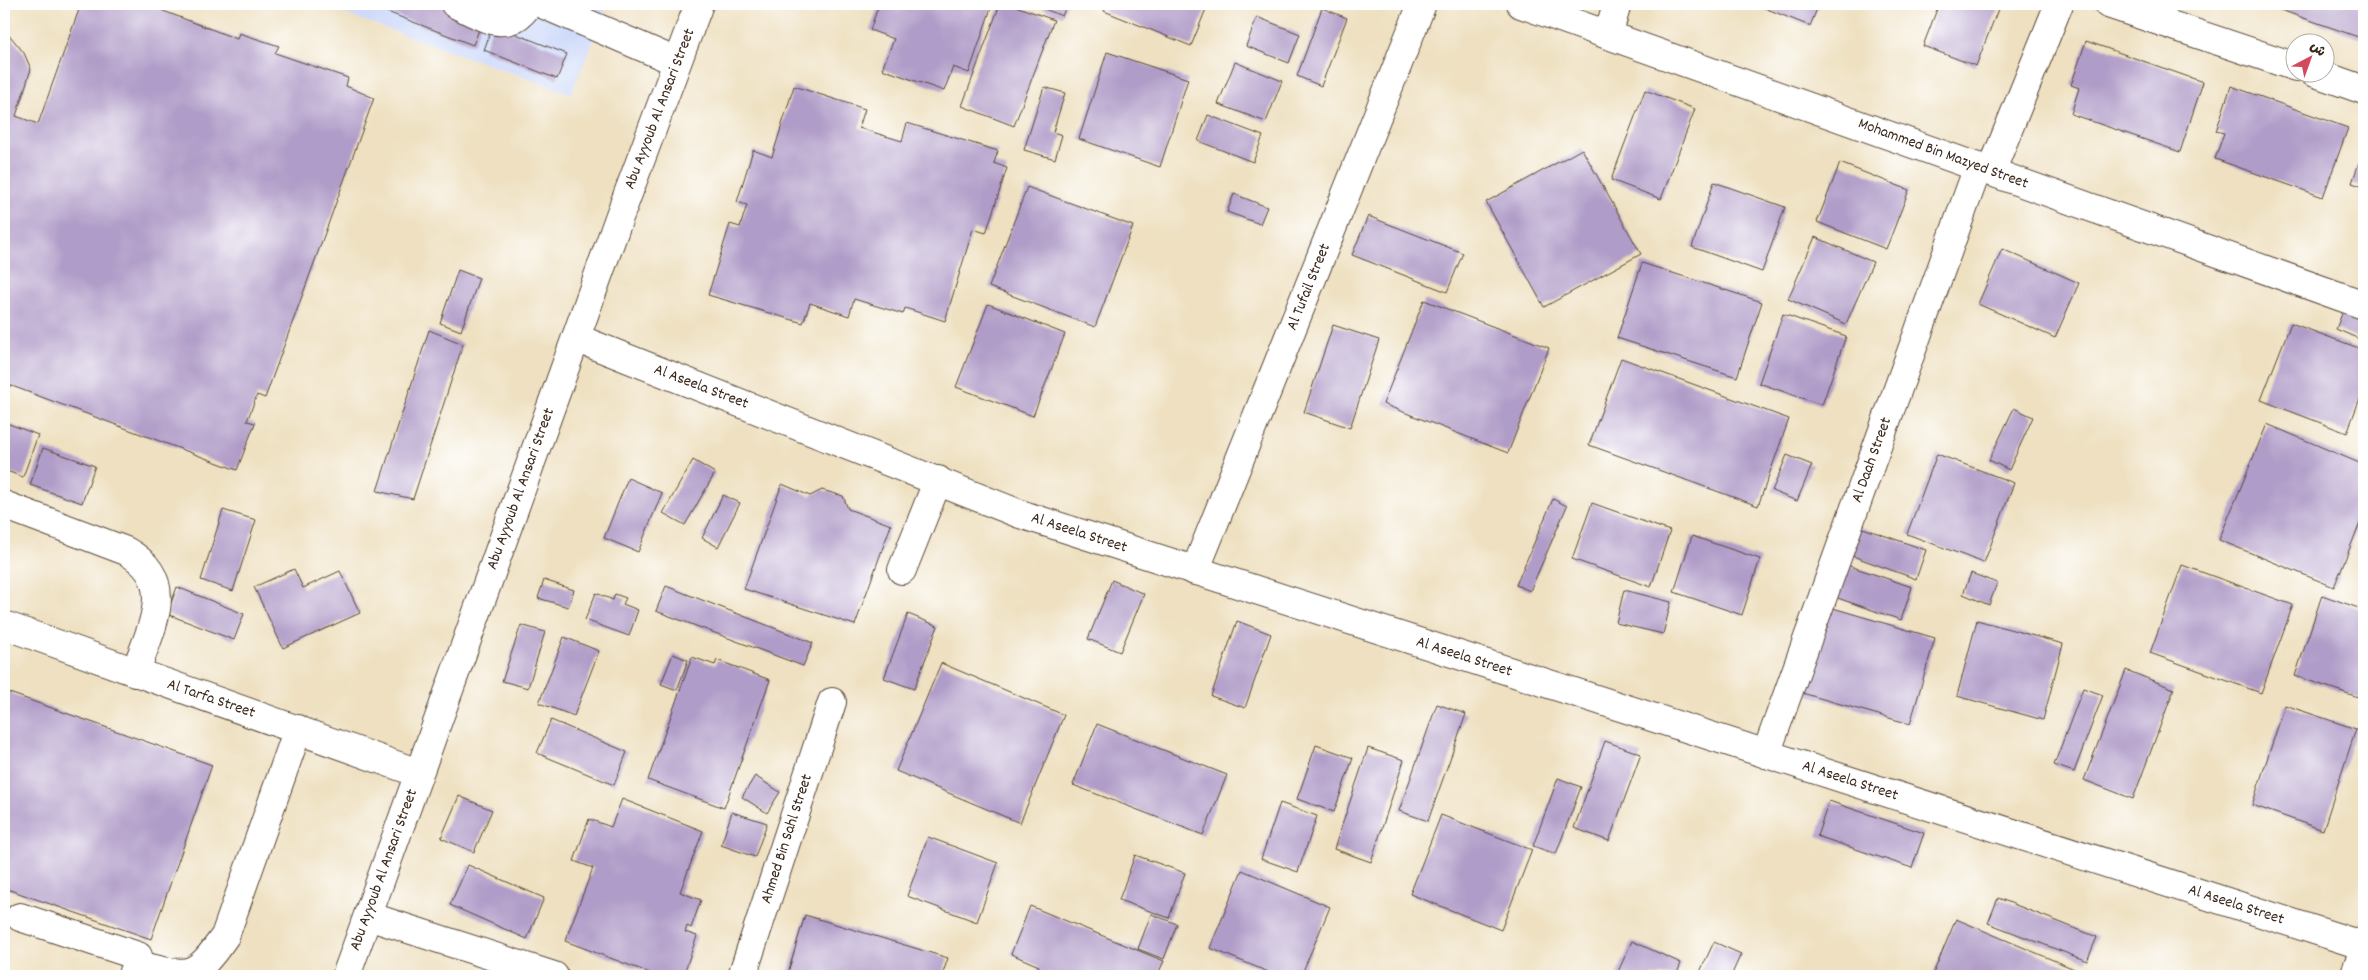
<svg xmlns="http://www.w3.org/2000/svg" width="2368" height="980" font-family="Dekko,'Playpen Sans Arabic',sans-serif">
	<rect width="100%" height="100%" fill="#fff"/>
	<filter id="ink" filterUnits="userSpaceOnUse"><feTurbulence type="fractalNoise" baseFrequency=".02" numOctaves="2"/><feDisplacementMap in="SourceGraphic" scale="10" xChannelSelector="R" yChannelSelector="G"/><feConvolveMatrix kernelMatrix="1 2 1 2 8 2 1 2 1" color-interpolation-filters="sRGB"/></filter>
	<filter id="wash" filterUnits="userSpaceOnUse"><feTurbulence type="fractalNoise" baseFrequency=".0096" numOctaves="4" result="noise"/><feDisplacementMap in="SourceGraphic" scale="20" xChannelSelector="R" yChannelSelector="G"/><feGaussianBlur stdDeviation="1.12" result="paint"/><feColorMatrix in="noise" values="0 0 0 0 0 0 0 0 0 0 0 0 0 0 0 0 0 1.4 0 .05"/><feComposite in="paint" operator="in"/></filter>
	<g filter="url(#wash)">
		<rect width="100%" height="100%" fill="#eee0c0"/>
		<path fill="#cfdafa" d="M317,4H609L571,94Z"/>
		<g id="blocks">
			<g fill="#b09cc8">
				<path d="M81,4H145L237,39L239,33L279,46L275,53L348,78L346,86L374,98L265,398L257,395L247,421L255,423L237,470L4,383V334L7,323L4,322V35L11,37L24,53L31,69L16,116L38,124Z"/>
				<path d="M384,4H435L482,22L473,45L382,10Z"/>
				<path d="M879,4H895L904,7L905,4L992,5L969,73L953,67L944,91L882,69L894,39L870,30Z"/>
				<path d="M1000,4H1010L1054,20L1014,126L962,106Z"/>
				<path d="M1043,4H1067L1062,16L1042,8Z"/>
				<path d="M1107,4H1208L1191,46L1104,11Z"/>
				<path d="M1763,4H1819L1810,26L1762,7Z"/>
				<path d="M1939,4H2000L1976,66L1923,46Z"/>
				<path d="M2277,4H2364V39L2275,8Z"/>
				<path d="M1322,8L1347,18L1321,86L1297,76Z"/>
				<path d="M1257,17L1300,34L1289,63L1246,46Z"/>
				<path d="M493,25L567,54L557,79L484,50Z"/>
				<path d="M2086,41L2203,82L2180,152L2071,114L2079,88L2071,85Z"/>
				<path d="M1107,52L1188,79L1160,167L1079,139Z"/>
				<path d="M1235,62L1282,81L1266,122L1218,104Z"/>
				<path d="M794,86L865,109L859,128L902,141L907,123L998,151L994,163L1007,168L986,233L973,229L945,321L905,308L903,314L854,299L849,316L810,303L803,323L708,295L730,224L740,227L747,205L737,202L753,150L772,157Z"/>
				<path d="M2231,86L2348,128L2323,197L2215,159L2224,133L2216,131Z"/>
				<path d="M1044,87L1065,93L1053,132L1062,135L1055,159L1024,150Z"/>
				<path d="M1645,90L1695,109L1661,199L1611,180Z"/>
				<path d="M1208,115L1263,136L1253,162L1198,141Z"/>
				<path d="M2364,148V187L2352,183Z"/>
				<path d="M1582,149L1641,254L1544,307L1486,202Z"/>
				<path d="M1840,163L1909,190L1886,249L1817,222Z"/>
				<path d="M1714,182L1785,207L1762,272L1692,247Z"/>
				<path d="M1027,187L1133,226L1095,327L989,287Z"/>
				<path d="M1234,194L1267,207L1260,224L1227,212Z"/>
				<path d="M1368,216L1463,253L1447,292L1352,255Z"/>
				<path d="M1815,237L1873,262L1846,324L1788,299Z"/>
				<path d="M2002,249L2079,283L2055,338L1978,304Z"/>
				<path d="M1642,263L1762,302L1737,377L1617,338Z"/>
				<path d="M458,270L479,278L461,331L440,323Z"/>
				<path d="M1424,300L1549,348L1508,453L1383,404Z"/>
				<path d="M988,304L1065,334L1033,416L956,387Z"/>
				<path d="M2345,306L2364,314V341L2336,329Z"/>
				<path d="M1783,314L1846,336L1822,405L1759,383Z"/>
				<path d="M2291,323L2364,350V387L2347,433L2261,400Z"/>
				<path d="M1333,325L1379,340L1350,428L1304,412Z"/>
				<path d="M429,330L463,344L413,499L377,491Z"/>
				<path d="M1621,358L1789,419L1758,506L1589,445Z"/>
				<path d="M2014,408L2033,417L2009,470L1989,460Z"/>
				<path d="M4,422L38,435L23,477L4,470Z"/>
				<path d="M2267,424L2364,465V513L2334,587L2219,540Z"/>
				<path d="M43,448L95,466L82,503L30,485Z"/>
				<path d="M1937,454L2014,483L1984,563L1907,534Z"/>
				<path d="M1787,455L1812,465L1797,501L1772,491Z"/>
				<path d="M693,460L715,473L685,525L663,513Z"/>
				<path d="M628,478L662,493L638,552L604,538Z"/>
				<path d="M782,484L810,496L822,490L843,496L848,509L891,525L855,625L744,589Z"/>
				<path d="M723,495L740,503L718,547L702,538Z"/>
				<path d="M1553,499L1567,506L1530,591L1516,585Z"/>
				<path d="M1592,503L1670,531L1651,587L1572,559Z"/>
				<path d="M223,510L256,520L233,591L201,580Z"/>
				<path d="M1860,527L1926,550L1916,579L1850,555Z"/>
				<path d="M1692,536L1760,559L1742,615L1674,592Z"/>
				<path d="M1841,563L1912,587L1901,620L1829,595Z"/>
				<path d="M2182,565L2293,605L2261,693L2150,653Z"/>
				<path d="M294,569L303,588L340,571L360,613L283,648L254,587Z"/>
				<path d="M1971,573L1997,583L1989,605L1963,594Z"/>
				<path d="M544,580L574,590L568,607L538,598Z"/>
				<path d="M1112,580L1144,594L1120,652L1088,639Z"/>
				<path d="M666,586L813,643L803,666L656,611Z"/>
				<path d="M177,587L244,614L234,640L167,614Z"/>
				<path d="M1624,590L1671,602L1663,634L1616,623Z"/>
				<path d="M596,593L613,600L615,594L626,598L623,604L638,610L629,636L585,620Z"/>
				<path d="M2322,595L2364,610V699L2295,676Z"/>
				<path d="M1826,606L1935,638L1910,724L1802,693Z"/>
				<path d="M908,614L938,626L914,689L884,678Z"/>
				<path d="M1977,620L2063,644L2043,720L1957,696Z"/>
				<path d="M1237,621L1271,634L1245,708L1211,696Z"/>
				<path d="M521,625L545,632L528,688L502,681Z"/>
				<path d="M564,637L599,651L574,716L539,703Z"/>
				<path d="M673,654L688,660L677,690L661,684Z"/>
				<path d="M692,657L715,665L717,660L770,680L724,808L648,780Z"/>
				<path d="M941,663L1064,715L1020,823L896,771Z"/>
				<path d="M2126,670L2174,689L2133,799L2084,780Z"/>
				<path d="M2083,688L2103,695L2074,772L2054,765Z"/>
				<path d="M4,691L212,765L151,939L7,889L4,896Z"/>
				<path d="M1437,704L1466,714L1428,821L1399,811Z"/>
				<path d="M2285,705L2356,729L2323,830L2252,805Z"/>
				<path d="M551,720L627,752L614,785L537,753Z"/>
				<path d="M1097,724L1227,775L1203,835L1073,785Z"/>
				<path d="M1605,741L1641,754L1609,841L1574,828Z"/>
				<path d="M1316,745L1353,758L1334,812L1297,799Z"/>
				<path d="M1368,748L1404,760L1371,862L1334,849Z"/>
				<path d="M755,776L780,792L767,813L742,797Z"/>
				<path d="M1558,778L1581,787L1556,854L1533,846Z"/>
				<path d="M459,796L492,810L474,852L441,838Z"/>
				<path d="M622,799L703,831L680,892L701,900L691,928L687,926L685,932L697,936L683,976H658L565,941L593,868L574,861L589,819L611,827Z"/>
				<path d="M1829,801L1924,833L1912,868L1817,836Z"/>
				<path d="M1280,803L1317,816L1298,872L1261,859Z"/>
				<path d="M732,812L767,823L755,857L721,845Z"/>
				<path d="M1441,815L1532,850L1501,930L1410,894Z"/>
				<path d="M928,837L998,863L977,922L907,896Z"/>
				<path d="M1135,855L1185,873L1169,918L1119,900Z"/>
				<path d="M468,865L544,898L527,939L450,905Z"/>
				<path d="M1242,870L1330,907L1301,976H1278L1210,948Z"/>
				<path d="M1998,898L2097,937L2087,961L1988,923Z"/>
				<path d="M1030,906L1164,961L1157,976H1035L1039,966L1011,954Z"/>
				<path d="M1151,914L1177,924L1164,959L1138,949Z"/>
				<path d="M805,915L948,958L942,976H787Z"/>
				<path d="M1956,919L2086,974L2085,976H1932Z"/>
				<path d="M1632,941L1681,963L1676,976H1616Z"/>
				<path d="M1714,942L1741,954L1731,976H1698Z"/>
			</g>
		</g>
	</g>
	<g filter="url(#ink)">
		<use href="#blocks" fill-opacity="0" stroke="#564536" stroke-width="1"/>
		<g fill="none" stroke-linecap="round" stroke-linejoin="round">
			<defs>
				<g id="minor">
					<path d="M455,4C483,16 507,36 529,4"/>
					<path d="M542,4L677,62"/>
					<path d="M1521,4L2364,305"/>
					<path d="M2108,4L2296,67"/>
					<path d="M1608,35L1617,4"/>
					<path d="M2313,72L2364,90"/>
					<path d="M1991,172L2059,4"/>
					<path d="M576,338L1020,514L2364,946"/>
					<path d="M4,505L126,551C180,581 150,629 135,673"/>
					<path d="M902,570L938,480"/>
					<path d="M1195,571L1422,4"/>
					<path d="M4,625L418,773"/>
					<path d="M1766,754L1978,167"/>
					<path d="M368,916L554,976"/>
					<path d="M20,917L138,956L132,975"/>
					<path d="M135,964C189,978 194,980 225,936L298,729"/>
					<path d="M346,976L620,215L699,4"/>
					<path d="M742,976L832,702"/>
					<path d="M2354,976L2364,949"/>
				</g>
			</defs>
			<use href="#minor" stroke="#564536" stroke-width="30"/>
			<use href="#minor" stroke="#fff" stroke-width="28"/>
		</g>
	</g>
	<g text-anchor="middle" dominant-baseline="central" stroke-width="5" stroke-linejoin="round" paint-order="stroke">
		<g font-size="16" fill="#3b2a1e" stroke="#fff">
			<text transform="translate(660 109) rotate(-69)">Abu Ayyoub Al Ansari Street</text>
			<text transform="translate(1943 154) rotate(20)">Mohammed Bin Mazyed Street</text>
			<text transform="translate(1309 287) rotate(-68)">Al Tufail Street</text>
			<text transform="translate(701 387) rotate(21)">Al Aseela Street</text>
			<text transform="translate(1872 460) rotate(-70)">Al Daah Street</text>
			<text transform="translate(521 489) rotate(-70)">Abu Ayyoub Al Ansari Street</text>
			<text transform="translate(1079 533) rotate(18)">Al Aseela Street</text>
			<text transform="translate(1464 657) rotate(18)">Al Aseela Street</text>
			<text transform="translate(211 699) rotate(19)">Al Tarfa Street</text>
			<text transform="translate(1850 781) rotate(18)">Al Aseela Street</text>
			<text transform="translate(787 839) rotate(-72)">Ahmed Bin Sahl Street</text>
			<text transform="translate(384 870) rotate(-70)">Abu Ayyoub Al Ansari Street</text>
			<text transform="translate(2236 905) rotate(18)">Al Aseela Street</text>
		</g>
	</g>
	<rect width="2368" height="980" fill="none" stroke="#fff" stroke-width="20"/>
	<g transform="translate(2310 58) rotate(41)"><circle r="24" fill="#ffffff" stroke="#b1aaa5"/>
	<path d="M0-4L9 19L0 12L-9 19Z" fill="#d1495b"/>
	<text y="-8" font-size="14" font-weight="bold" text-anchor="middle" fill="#3b2a1e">ش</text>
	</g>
</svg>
